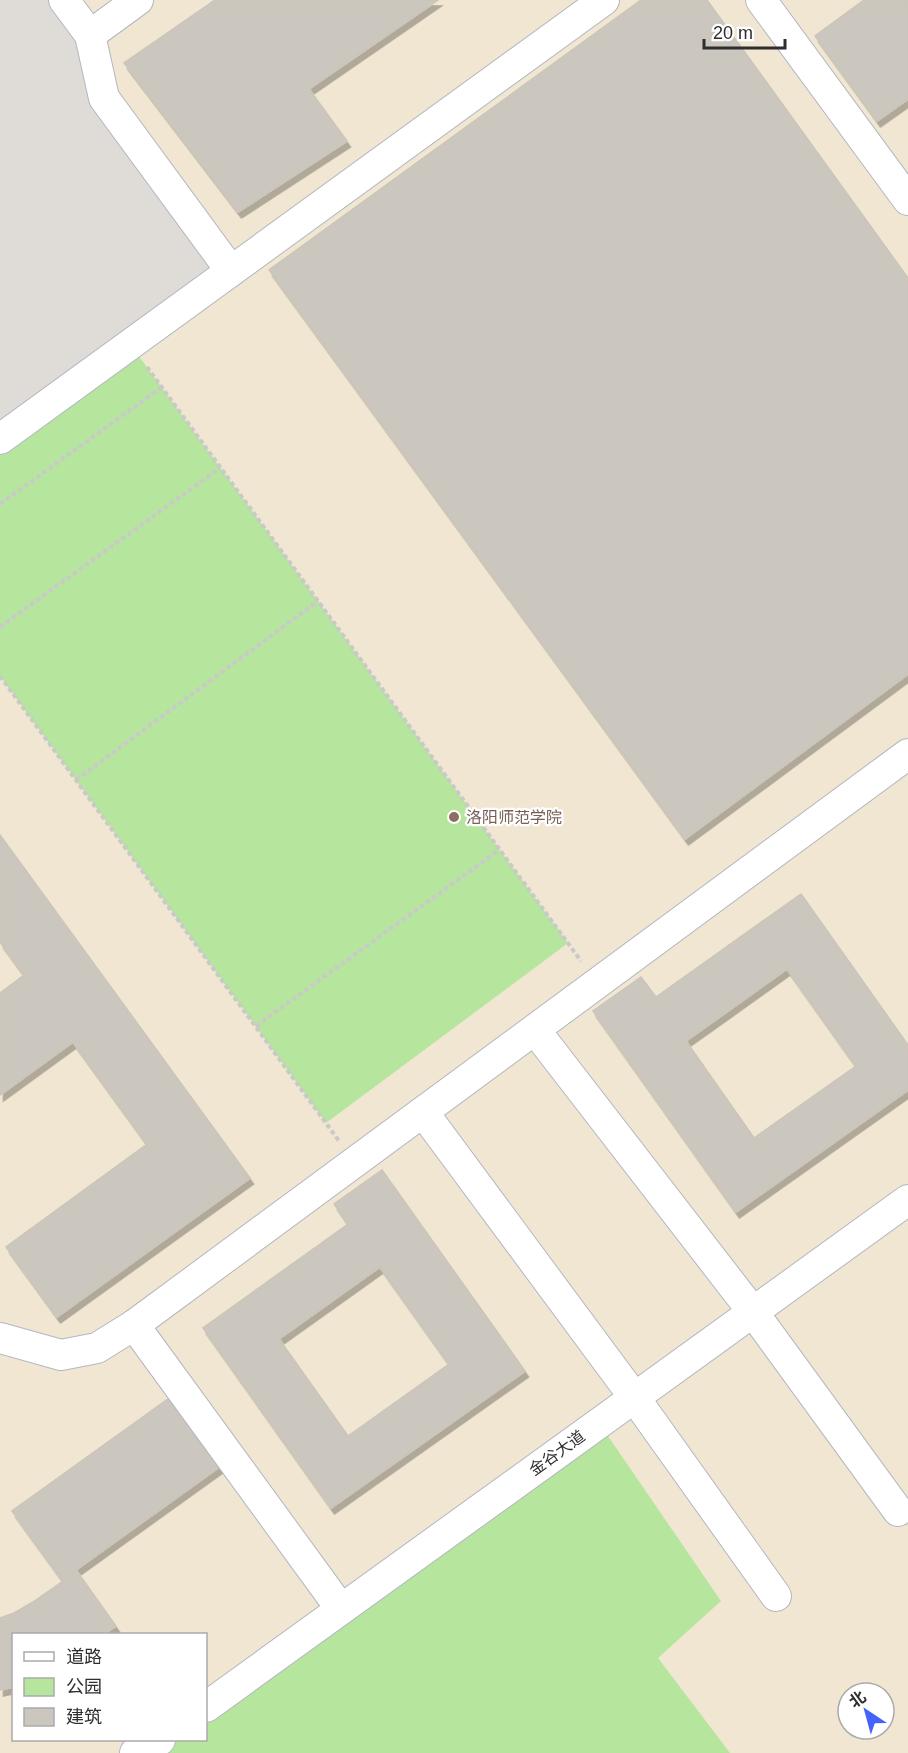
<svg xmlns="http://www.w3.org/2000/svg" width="908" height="1753" font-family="Arial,'Noto Sans SC',sans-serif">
	<defs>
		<filter id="shadow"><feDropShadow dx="3.5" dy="6" stdDeviation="0" flood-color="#0004"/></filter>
	</defs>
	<rect width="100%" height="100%" fill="#efe9e1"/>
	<path fill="#f0e6d1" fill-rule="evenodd" d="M0,0H908V1753H0ZM14,1634H206V1740H14ZM848,1693H884V1729H848Z"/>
	<g fill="#b6e59e">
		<path d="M130,344L568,943L326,1123L0,676V439Z"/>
		<path d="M599,1423L721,1601L658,1658L730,1753H135L160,1740H206V1707Z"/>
	</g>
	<path fill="#dfdcd8" d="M0,0H64L104,98L231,271L0,439Z"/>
	<g fill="#cbc7bf" stroke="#cbc5ba" stroke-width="1.5" fill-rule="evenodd" filter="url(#shadow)">
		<path d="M215,0H438L309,89L347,141L238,212L124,63Z"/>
		<path d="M641,0H707L908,278V674L685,839L269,270Z"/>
		<path d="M864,0H908V99L877,121L815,36Z"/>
		<path d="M0,835L250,1178L57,1317L6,1247L147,1144L73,1042L0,1095V993L24,975L0,942Z"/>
		<path d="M801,894L908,1045V1090L736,1212L593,1011L641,977L656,997ZM787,969L856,1066L754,1138L686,1041Z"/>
		<path d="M382,1170L525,1371L331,1508L203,1328L348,1224L334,1204ZM380,1267L449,1364L348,1436L279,1339Z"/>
		<path d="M172,1396L222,1465L76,1570L116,1626L104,1634H14V1687L0,1690V1618L14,1613L33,1602L63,1581L12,1511Z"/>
	</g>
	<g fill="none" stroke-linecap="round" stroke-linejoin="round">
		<defs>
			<g id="minor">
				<path d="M64,0L90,35L104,98L231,271"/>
				<path d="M761,0L908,200"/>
				<path d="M90,35L138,0"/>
				<path d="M0,439L604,0"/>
				<path d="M535,1030L753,1312L898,1511"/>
				<path d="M423,1112L634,1397L776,1596"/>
				<path d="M134,1325L908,754"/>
				<path d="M0,1338L61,1355L97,1348L134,1325L341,1609"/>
				<path d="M206,1707L908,1200"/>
				<path d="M135,1753L160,1740"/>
			</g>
		</defs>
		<use href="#minor" stroke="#b4b7c1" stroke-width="32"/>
		<g stroke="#c9c9c9" stroke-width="4" stroke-dasharray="4.5 3" stroke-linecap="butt">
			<path d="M147,367L581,961"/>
			<path d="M0,504L162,387"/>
			<path d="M0,627L220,468"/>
			<path d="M0,676L339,1141"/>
			<path d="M76,780L318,601"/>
			<path d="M256,1026L499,850"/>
		</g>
		<use href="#minor" stroke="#fff" stroke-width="30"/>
	</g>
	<circle fill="#8d6e63" stroke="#fff" stroke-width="2" cx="454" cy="817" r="6"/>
	<g text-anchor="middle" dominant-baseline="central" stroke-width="4.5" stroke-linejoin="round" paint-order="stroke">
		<g font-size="16" fill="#785e54" stroke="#fff" text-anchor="start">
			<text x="466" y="817">洛阳师范学院</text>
		</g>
		<g font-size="16" fill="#2e2e2e" stroke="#fff">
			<text transform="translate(557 1453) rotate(-36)">金谷大道</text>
		</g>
	</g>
	<rect x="12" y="1633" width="195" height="108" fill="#ffffff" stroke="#ababab" stroke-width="1.5"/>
	<rect x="24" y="1652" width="30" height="9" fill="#ffffff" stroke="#ababab" stroke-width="1.5"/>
	<text x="66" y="1663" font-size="18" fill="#2e2e2e">道路</text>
	<rect x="24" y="1678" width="30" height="18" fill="#b6e59e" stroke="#ababab" stroke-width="1.5"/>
	<text x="66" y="1693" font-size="18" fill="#2e2e2e">公园</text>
	<rect x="24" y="1708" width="30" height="18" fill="#cbc7bf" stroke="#ababab" stroke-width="1.5"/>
	<text x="66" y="1723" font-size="18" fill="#2e2e2e">建筑</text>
	<g transform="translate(866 1711) rotate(324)"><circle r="28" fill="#ffffff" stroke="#ababab" stroke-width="1.5"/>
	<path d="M0-4.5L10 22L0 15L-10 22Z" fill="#4264fb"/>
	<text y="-9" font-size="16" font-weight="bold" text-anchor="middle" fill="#2e2e2e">北</text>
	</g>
	<path d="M704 39v9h81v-9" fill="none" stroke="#2e2e2e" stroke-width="3"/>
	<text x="713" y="39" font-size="18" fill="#2e2e2e" stroke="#ffffff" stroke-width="4.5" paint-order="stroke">20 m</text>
</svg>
